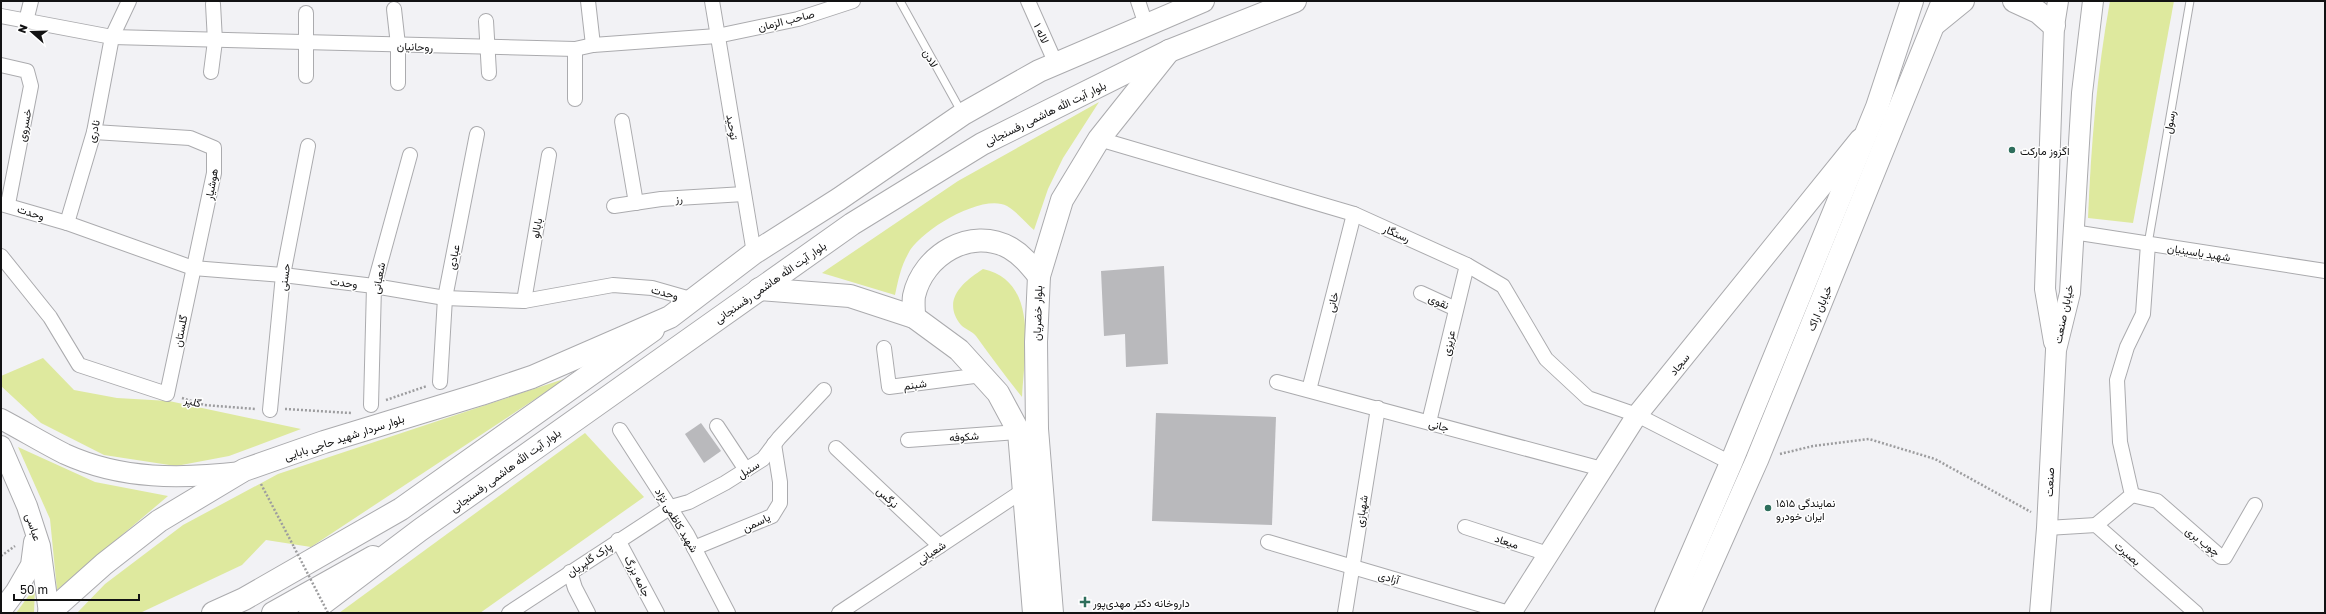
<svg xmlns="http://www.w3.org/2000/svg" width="2326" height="614" font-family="'Golos Text',Vazirmatn,sans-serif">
	<rect width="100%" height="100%" fill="#f2f2f5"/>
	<g fill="#dee99e">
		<path d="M2110,1H2174L2133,223L2088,218C2091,145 2097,72 2110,1Z"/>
		<path d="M1099,102L1063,158L1048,189L1034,230C1026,223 1016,211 1007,206C982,193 919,231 908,254C901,266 898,281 895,295L822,273L958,181Z"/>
		<path d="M983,269C1040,281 1024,354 1022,397C1006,377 991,357 976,336C972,331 965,329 961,325C941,300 963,282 983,269Z"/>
		<path d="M43,358L74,390L117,398L169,401L301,429L229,456L176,466L104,455L41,423L1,386V376Z"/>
		<path d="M567,378L311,547L266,540L242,565L140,613H77L105,584L183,525L278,474Z"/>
		<path d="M585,433L644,497L480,613H339Z"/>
		<path d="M18,447L95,482L168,496L57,590L50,519Z"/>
		<path d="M35,587L34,613H16Z"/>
	</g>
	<g fill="#b9b9bc">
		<path d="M1164,266L1168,364L1126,367L1125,334L1104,336L1101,271Z"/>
		<path d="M1156,413L1276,417L1272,525L1152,521Z"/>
		<path d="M701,423L721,451L704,463L685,434Z"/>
	</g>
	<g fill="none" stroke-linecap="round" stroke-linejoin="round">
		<defs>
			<g id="lane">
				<path d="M900,1L962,113"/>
				<path d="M2148,244L2190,1"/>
			</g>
			<g id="street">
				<path d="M588,1L593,45"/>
				<path d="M712,1L754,253"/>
				<path d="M1028,1L1056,64"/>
				<path d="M1138,1L1146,25"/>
				<path d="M394,9L398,45V83"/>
				<path d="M306,13V76"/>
				<path d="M1,16L112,37L575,49L593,45L717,36L798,19L853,1"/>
				<path d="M26,21L31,1"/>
				<path d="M486,21L489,73"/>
				<path d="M1,65L27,71L31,86L8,204"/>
				<path d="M211,72L215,41L213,4"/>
				<path d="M575,99V49"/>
				<path d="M622,121L636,203"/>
				<path d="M1099,139L1354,214L1467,265L1503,286L1546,359L1588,398L1637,415L1731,463"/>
				<path d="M1,204L67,223L193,268L283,275L374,286L445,298L524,301L613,285L652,288L694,300"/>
				<path d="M614,206L661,199L744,194"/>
				<path d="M67,223L94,132L112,37L129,1"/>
				<path d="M2073,232L2325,271"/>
				<path d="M1,256L50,317L79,365L167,394L214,173V148L190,138L94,132"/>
				<path d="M1421,293L1456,309"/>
				<path d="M524,301L549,155"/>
				<path d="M884,348L889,387L982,375"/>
				<path d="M440,382L445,298L477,134"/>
				<path d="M1277,382L1602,469"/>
				<path d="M1309,390L1354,214"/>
				<path d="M371,405L374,286L410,155"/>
				<path d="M270,410L283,275L308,146"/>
				<path d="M1429,422L1467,265"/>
				<path d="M717,426L746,470"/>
				<path d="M620,430L687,534L728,613"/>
				<path d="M908,440L1019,432"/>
				<path d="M836,448L940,546"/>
				<path d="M2132,495L2157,501L2221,557H2225L2255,505"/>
				<path d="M2096,525L2132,495L2120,442L2117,380L2127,347L2143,314L2148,244"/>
				<path d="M1465,527L1548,554"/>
				<path d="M2047,528L2096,525L2196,613"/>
				<path d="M618,540L657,613"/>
				<path d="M1268,542L1509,613"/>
				<path d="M694,548L772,516L780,503V482L774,444"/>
				<path d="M570,572L575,588L588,613"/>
				<path d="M509,613L671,507L689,502L725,483L763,459L779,438L824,390"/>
				<path d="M839,613L1024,490"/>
				<path d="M1345,613L1378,408"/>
			</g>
			<g id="secondary">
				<path d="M2054,342L2045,289L2054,26L2058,1"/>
				<path d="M1,419C22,430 43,443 65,454C122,480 181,479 242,472"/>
				<path d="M1,446L27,506L40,546L49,613"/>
				<path d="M1,611L16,591L31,565L34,542"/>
				<path d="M1511,613L1637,415L1860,139"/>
				<path d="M2040,613L2047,528L2056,350L2070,293L2082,93L2093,1"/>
			</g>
			<g id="primary">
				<path d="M2014,1L2038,12L2054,26"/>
				<path d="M1936,23L1963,1"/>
				<path d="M759,289L850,296L914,317L959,350L998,393L1019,432L1034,613"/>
				<path d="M914,317C914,310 913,302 914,296C923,255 971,226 1010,248C1022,255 1030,265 1039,276"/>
				<path d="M213,613L244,599L401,509L653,330"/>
				<path d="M273,613L373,557"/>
				<path d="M1052,613L1037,429L1036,342L1039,276L1062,200L1099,139L1169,51"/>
				<path d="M1666,613L1731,463L1877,107L1912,1"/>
				<path d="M1689,613L1757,460L1943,1"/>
			</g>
			<g id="highway">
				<path d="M49,613L104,564L159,521L244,470L324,442L481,394L532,377L670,317L754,253L839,199L963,114L1039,71L1203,1"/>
				<path d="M310,613L420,530L852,224L982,144L1169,51L1295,1"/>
			</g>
		</defs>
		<use href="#lane" stroke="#ababae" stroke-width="9"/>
		<use href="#street" stroke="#ababae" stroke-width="16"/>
		<use href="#secondary" stroke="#ababae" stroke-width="22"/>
		<use href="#primary" stroke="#ababae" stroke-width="24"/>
		<use href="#highway" stroke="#ababae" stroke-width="24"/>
		<g stroke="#9d9d9f" stroke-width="2.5" stroke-dasharray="2 2" stroke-linecap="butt">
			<path d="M182,398L204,405L256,409"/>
			<path d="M386,400L427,386"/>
			<path d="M285,409L351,413"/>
			<path d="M1780,454L1813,446L1869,439L1935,459L2031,512"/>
			<path d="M261,484L294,547"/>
			<path d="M1,556L15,546"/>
		</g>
		<use href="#lane" stroke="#fff" stroke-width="7"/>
		<use href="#street" stroke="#fff" stroke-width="14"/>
		<use href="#secondary" stroke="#fff" stroke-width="20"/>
		<use href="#primary" stroke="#fff" stroke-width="22"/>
		<use href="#highway" stroke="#fff" stroke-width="22"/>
		<path stroke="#9d9d9f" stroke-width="2.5" stroke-dasharray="2 2" stroke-linecap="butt" d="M294,547L328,613"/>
	</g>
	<g fill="#2e6e5c" stroke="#fff" stroke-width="1.5">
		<circle cx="2012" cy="150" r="4"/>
		<circle cx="1768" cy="508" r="4"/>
		<path d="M1083 596h4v4h4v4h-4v4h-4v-4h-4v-4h4z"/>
	</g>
	<g text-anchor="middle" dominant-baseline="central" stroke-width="3" stroke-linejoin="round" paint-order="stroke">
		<g font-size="11" fill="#121213" stroke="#fff">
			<text transform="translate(786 20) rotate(-14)">صاحب الزمان</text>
			<text transform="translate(1042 33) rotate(66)">لاله ۱</text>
			<text transform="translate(415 46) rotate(2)">روحانیان</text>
			<text transform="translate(931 58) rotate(61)">لادن</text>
			<text transform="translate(1045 113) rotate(-26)">بلوار آیت الله هاشمی رفسنجانی</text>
			<text transform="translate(2169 122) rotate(-80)">رسول</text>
			<text transform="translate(24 125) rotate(-79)">خسروی</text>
			<text transform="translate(733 127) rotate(80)">توحید</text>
			<text transform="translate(93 131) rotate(-76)">نادری</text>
			<text transform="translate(211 184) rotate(-80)">هوشیار</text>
			<text transform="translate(679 198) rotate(-3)">رز</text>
			<text transform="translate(31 212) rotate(18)">وحدت</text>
			<text transform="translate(536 228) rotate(-80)">بابالو</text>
			<text transform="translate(1397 233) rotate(24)">رستگار</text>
			<text transform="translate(2199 252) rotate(9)">شهید یاسینیان</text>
			<text transform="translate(453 257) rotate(-79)">عبادی</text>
			<text transform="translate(284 277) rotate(-82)">حسنی</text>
			<text transform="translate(378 278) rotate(-79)">شعبانی</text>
			<text transform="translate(344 282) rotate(7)">وحدت</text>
			<text transform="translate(770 282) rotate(-35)">بلوار آیت الله هاشمی رفسنجانی</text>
			<text transform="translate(665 292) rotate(15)">وحدت</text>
			<text transform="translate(1439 301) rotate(24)">نقوی</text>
			<text transform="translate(1332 302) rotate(-76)">خانی</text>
			<text transform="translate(1819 308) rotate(-68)">خیابان اراک</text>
			<text transform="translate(1037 313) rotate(-88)">بلوار خضریان</text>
			<text transform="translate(2063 314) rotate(-78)">خیابان صنعت</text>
			<text transform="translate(180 331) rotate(-79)">گلستان</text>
			<text transform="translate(1448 343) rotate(-77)">عزیزی</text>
			<text transform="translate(1679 364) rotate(-51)">سجاد</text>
			<text transform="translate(915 384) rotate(-7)">شبنم</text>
			<text transform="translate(193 401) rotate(15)">گلپر</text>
			<text transform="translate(1439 425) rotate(15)">جانی</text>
			<text transform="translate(964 436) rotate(-4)">شکوفه</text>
			<text transform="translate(344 437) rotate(-18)">بلوار سردار شهید حاجی بابایی</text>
			<text transform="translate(748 469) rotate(-32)">سنبل</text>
			<text transform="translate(505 470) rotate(-36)">بلوار آیت الله هاشمی رفسنجانی</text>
			<text transform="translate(2049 482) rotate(-87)">صنعت</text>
			<text transform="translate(888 497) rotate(43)">نرگس</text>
			<text transform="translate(1361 511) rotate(-81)">شهبازی</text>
			<text transform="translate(677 520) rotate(59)">شهید کاظمی نژاد</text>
			<text transform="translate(756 522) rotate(-25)">یاسمن</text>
			<text transform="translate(34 527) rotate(72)">عباسی</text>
			<text transform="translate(1507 541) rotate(18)">میعاد</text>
			<text transform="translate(2203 541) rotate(38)">چوب بری</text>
			<text transform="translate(931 552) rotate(-34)">شعبانی</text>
			<text transform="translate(2128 553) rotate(41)">بصیرت</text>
			<text transform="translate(589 559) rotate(-34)">پارک گلپریان</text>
			<text transform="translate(638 576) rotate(63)">جامه بزرگ</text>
			<text transform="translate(1389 577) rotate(16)">آزادی</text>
		</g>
		<g font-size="11" fill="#121213" stroke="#fff" text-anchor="start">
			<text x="2020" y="150">اگزوز مارکت</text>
			<text x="1776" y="502">نمایندگی ۱۵۱۵<tspan x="1776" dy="13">ایران خودرو</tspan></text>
			<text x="1093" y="602">داروخانه دکتر مهدی‌پور</text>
		</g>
	</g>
	<rect width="2326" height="614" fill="none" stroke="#121213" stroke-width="4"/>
	<g transform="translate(32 32) rotate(290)" stroke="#ffffff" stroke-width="3" paint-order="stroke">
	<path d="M0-3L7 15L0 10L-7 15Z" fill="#121213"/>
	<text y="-6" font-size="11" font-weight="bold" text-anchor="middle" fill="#121213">N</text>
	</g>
	<path d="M14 594v6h125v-6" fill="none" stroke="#121213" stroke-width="2"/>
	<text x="20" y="594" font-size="12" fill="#121213" stroke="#ffffff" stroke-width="3" paint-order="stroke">50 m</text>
</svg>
